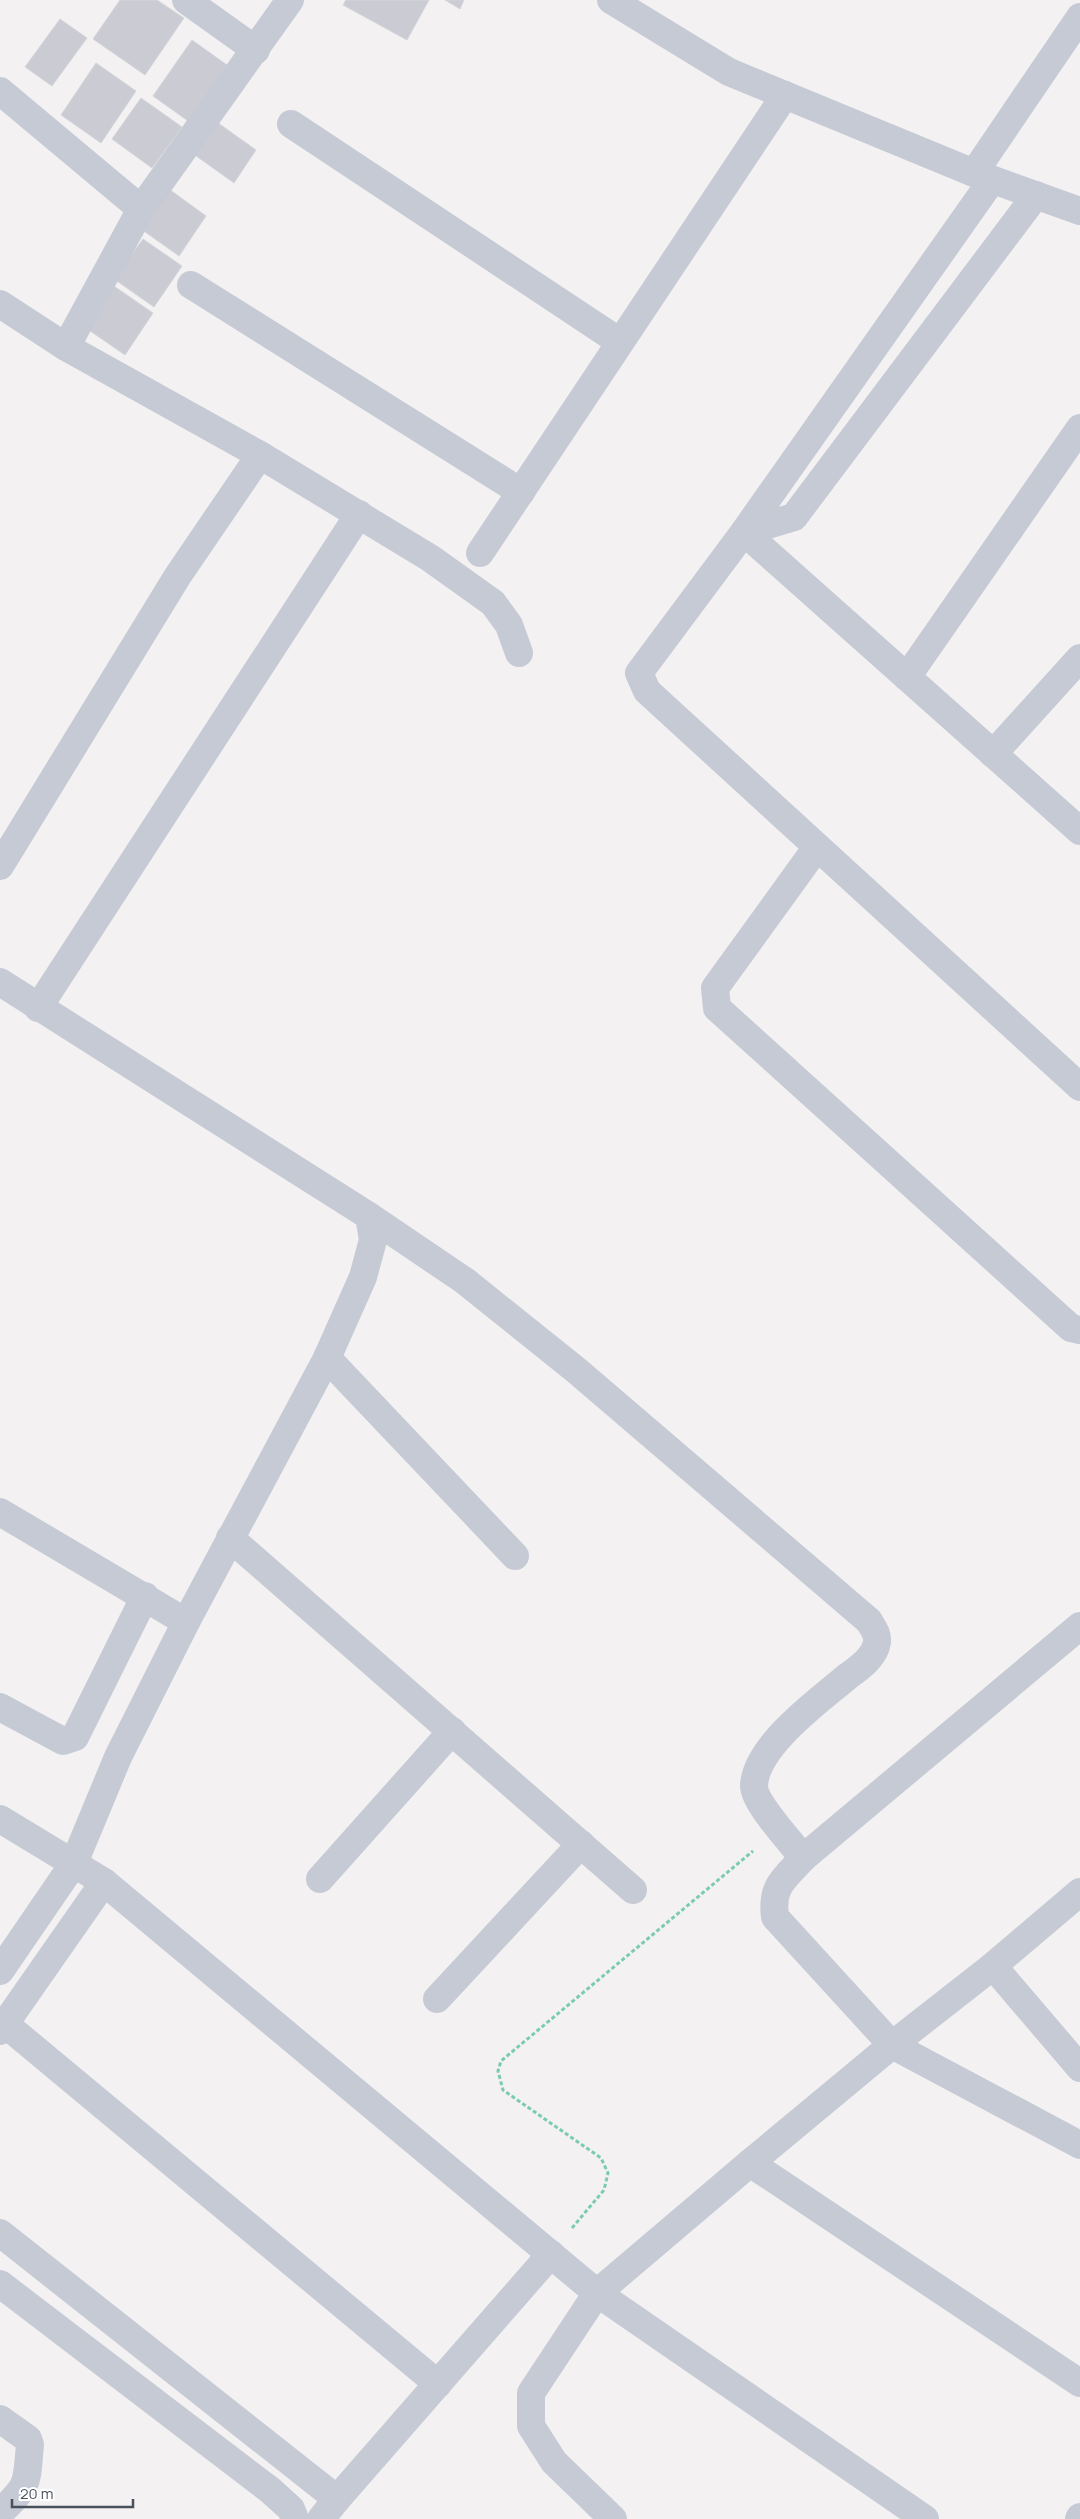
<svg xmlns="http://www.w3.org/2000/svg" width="1080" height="2519" font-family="Manrope,sans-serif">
	<rect width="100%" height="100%" fill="#f3f1f1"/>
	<g fill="#cbccd3" stroke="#d5d6dc">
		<path d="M120,0H157L184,18L145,75L93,39Z"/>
		<path d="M346,0H429L407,40L343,5Z"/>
		<path d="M445,0H464L460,9Z"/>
		<path d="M60,19L87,38L52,86L25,67Z"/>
		<path d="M192,40L227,65L188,121L153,96Z"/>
		<path d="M96,63L136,91L101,143L61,115Z"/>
		<path d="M141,98L182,127L152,168L112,139Z"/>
		<path d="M214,120L256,150L234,183L192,153Z"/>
		<path d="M169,189L206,216L179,256L141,229Z"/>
		<path d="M143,239L182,266L154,307L114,279Z"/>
		<path d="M111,284L153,313L125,355L83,326Z"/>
	</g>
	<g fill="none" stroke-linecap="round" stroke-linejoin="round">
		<path stroke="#7bcbb3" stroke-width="3" stroke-dasharray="4 2.5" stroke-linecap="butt" d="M572,2228L604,2190L608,2173L601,2158L503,2090L498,2071L501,2061L753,1851"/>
		<g stroke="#c5cad5" stroke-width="28">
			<path d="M186,0L256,50"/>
			<path d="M611,0L729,72L974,173L1080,211"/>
			<path d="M0,91L141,209"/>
			<path d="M291,124L620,342"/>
			<path d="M974,173L1080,17"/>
			<path d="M992,180L744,532L794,517L1036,195"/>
			<path d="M191,285L521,492"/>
			<path d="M0,304L66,347L260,455L430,558L493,603L509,625L519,653"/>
			<path d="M66,347L141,209L290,0"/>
			<path d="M480,553L785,95"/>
			<path d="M907,677L1080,428"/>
			<path d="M993,754L1080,658"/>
			<path d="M1080,831L744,532L639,673L647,691L1080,1087"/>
			<path d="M817,847L715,988L717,1008L1071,1328L1080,1330"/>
			<path d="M0,866L177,577L260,455"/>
			<path d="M0,982L369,1216L373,1240L363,1277L327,1358L186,1622L118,1757L74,1863L0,1971"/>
			<path d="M38,1008L359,514"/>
			<path d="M369,1216L465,1281L576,1370L869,1621C873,1628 878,1634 877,1642C875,1657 859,1668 848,1676C820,1700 755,1746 754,1786C754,1803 792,1843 803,1858"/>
			<path d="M327,1358L515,1556"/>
			<path d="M0,1512L186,1622"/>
			<path d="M230,1538L633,1890"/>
			<path d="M1080,1626L803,1858C784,1879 771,1886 775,1917L892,2045L1080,2145"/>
			<path d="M0,1707L63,1741L75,1737L145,1596"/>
			<path d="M0,1819L104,1882L597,2293L925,2519"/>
			<path d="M320,1879L452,1731"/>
			<path d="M993,1966L1080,2068"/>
			<path d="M437,1999L581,1844"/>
			<path d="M5,2024L438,2384"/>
			<path d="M0,2031L104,1882"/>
			<path d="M750,2163L1080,2383"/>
			<path d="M0,2233L337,2499L551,2254"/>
			<path d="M0,2284L270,2490L291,2509L295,2519"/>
			<path d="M0,2419L28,2439L30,2445C26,2486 30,2483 0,2513"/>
			<path d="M321,2519L337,2499"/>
			<path d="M613,2519L554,2462L531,2426V2393L597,2293L750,2163L892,2045L993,1966L1080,1892"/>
			<path d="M1079,2519L1080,2517"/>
		</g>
	</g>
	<path d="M12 2499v8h121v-8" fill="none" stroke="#49505e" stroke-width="2.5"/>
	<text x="20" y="2499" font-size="15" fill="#49505e" stroke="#ffffff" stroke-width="4" paint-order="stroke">20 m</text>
</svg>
